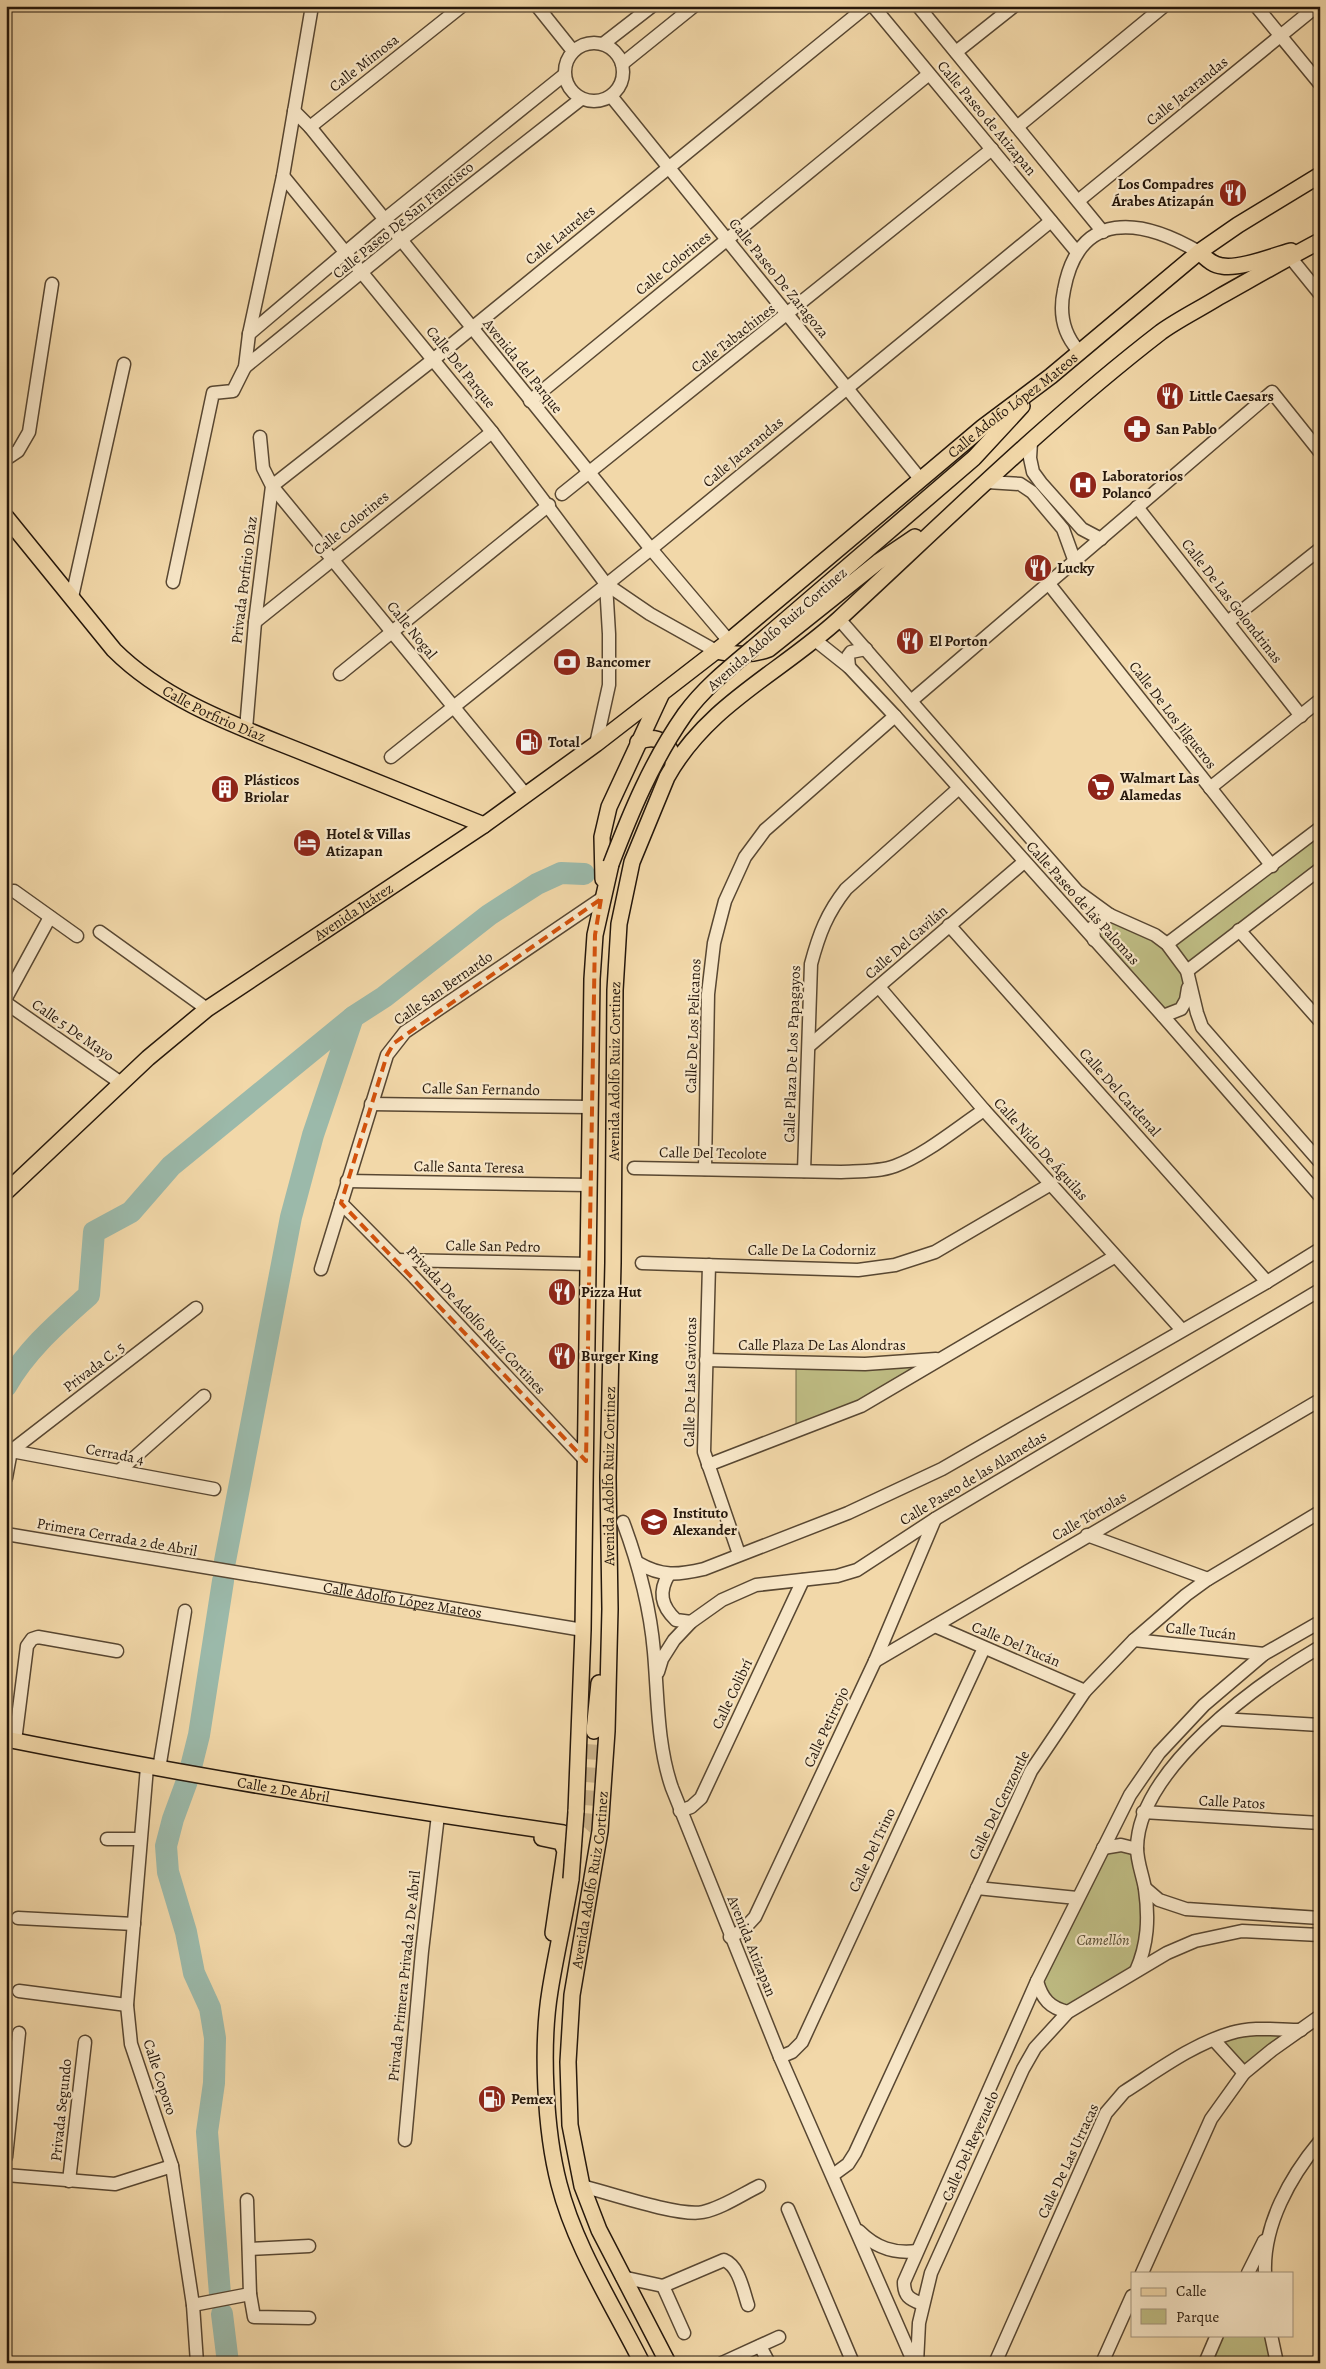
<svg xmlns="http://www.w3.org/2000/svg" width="1326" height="2369" font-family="Alegreya,serif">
	<rect width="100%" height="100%" fill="#f2d8a9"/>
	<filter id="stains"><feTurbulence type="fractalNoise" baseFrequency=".004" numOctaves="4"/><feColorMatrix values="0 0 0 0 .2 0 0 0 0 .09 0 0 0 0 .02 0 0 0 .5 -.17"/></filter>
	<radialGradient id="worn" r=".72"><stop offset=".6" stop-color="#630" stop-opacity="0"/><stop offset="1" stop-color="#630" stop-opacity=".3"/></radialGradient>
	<g fill="#bfbd84" stroke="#726a48">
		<path d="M1320,828V867L1187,970L1186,1000L1163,1016L1094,940L1093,927L1110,915L1167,944Z"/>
		<path d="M939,1359L888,1392L796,1432V1363Z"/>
		<path d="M1103,1848L1137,1849L1147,1913L1136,1971L1068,2012L1056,2009L1037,1981Z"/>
		<path d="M1301,2030L1244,2073L1214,2040Z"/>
		<path d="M1217,2335H1271L1277,2363H1205Z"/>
	</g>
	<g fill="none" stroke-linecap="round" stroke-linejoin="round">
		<g stroke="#9bb9aa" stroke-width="22">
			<path d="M6,1386C27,1349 58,1323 89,1295L94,1232L131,1212L171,1166L352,1018"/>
			<path d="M225,1561L291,1217L313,1135L353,1017L384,997L489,915L537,884L561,873L584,874"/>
			<path d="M191,1767L199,1735L223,1581"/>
			<path d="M187,1781L173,1819L166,1846L168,1872L186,1932L194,1973L210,2008L215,2038L214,2083L207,2132L220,2294"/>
			<path d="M222,2314L228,2363"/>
		</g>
		<path stroke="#c9b189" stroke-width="15" stroke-dasharray="15 8" stroke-linecap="butt" d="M563,1833C574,1833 581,1834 587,1824L594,1731"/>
		<defs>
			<g id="minor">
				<path d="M537,6L573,51"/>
				<path d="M873,6L1076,251"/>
				<path d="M918,6L1103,232"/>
				<path d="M1256,6L1320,84"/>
				<circle cx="594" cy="72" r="29"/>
				<path d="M603,44L652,6"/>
				<path d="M956,52L1014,6"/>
				<path d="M622,64L694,6"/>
				<path d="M611,96L921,480"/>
				<path d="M294,111L310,127L651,549L729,641"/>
				<path d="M310,127L462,6"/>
				<path d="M1017,127L1164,6"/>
				<path d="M283,176L492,432L606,584L650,614L716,651"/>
				<path d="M1078,201L1317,6"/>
				<path d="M1290,257L1320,294"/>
				<path d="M249,334L385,219L564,75"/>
				<path d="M1078,350C1063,333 1059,313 1064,290C1079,209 1141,218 1199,252"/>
				<path d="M245,367L401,240L581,99"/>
				<path d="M530,401L929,74"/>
				<path d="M1031,442L1030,458L1033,472L1041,483L1082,529L1101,539"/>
				<path d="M6,459L18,451L29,432L52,284"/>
				<path d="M987,482L1020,484L1032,492L1063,529L1075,562"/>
				<path d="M562,494L992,149"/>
				<path d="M1137,507L1301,716"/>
				<path d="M173,582L213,393L233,391L245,367L249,334L283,176L312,6"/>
				<path d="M1049,584L1272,866"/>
				<path d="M72,597L124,364"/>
				<path d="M839,619L1077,891L1110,915L1155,935L1167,944L1187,971L1197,1013L1202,1027L1320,1162"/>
				<path d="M1229,621L1320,549"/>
				<path d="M255,622L492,432"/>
				<path d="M815,640L849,667L895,716L1163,1016L1320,1196"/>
				<path d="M849,667L848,656L851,652L866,649"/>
				<path d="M340,674L549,505"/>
				<path d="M911,701L1272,392L1320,452"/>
				<path d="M246,729L255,622L272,486L263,468L260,437"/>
				<path d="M596,744L609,685V634L606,584"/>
				<path d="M391,757L651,549L1051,221"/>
				<path d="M1210,788L1320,700"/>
				<path d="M526,795L272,486L434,359L867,6"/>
				<path d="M14,891L77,936"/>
				<path d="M949,925L1267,1282"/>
				<path d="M1239,930L1320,1021"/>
				<path d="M100,932L207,1009"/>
				<path d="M1094,940L1093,927L1110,915"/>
				<path d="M1167,944L1320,828"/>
				<path d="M1187,971L1320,869"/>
				<path d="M879,987L984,1110L1182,1330"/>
				<path d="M6,998L50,917"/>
				<path d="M6,1003L121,1083"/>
				<path d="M1163,1016L1181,1009L1186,1000L1188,988"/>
				<path d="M809,1046L1024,862"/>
				<path d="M371,1104L590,1107"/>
				<path d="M634,1168L841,1172C858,1171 879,1172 895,1166C925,1155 957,1128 984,1110"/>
				<path d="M705,1169L708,994L714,943L725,901L745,857L765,830L895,716"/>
				<path d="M804,1171L811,964C819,934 827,913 846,889L959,788"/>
				<path d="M347,1181L590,1185"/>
				<path d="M341,1203L411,1274L586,1461"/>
				<path d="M397,1260L589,1264"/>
				<path d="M642,1263L858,1270L895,1265L935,1252L1051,1184"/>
				<path d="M709,1265L704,1452L739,1554"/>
				<path d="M321,1269L387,1055L405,1032L601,899"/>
				<path d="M706,1360L865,1364L936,1359"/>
				<path d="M6,1450L214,1489"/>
				<path d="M11,1451L196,1308"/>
				<path d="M708,1465L861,1406L1114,1257"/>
				<path d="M119,1471L204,1396"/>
				<path d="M6,1478L11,1451"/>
				<path d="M623,1522C639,1565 650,1606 654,1652C658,1697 657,1745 672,1788L780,2057L914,2363"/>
				<path id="s1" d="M6,1534L583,1630"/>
				<path d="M1087,1535L1208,1579"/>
				<path d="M638,1563C662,1577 678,1575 704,1569L848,1513L942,1469L1267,1282L1320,1249"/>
				<path d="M669,1574C658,1592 661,1606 676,1620L691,1622"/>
				<path d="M935,1626L1085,1691"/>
				<path d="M1134,1640L1264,1654"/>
				<path d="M875,1661L1320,1400"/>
				<path d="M658,1672L662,1659L674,1640L691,1622L722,1600L756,1585L837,1576L857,1570L935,1519L1320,1290"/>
				<path d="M1220,1719L1320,1725"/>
				<path d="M15,1741L27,1646L32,1639L38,1637L117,1651"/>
				<path d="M147,1767L127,2005L131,2044L172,2166L193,2305L197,2363"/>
				<path d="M159,1769L185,1611"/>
				<path d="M680,1811L691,1807L701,1798L803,1580"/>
				<path d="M1143,1812L1320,1823"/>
				<path d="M107,1839H140"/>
				<path d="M1103,1848L1121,1845L1137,1849"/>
				<path d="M977,1888L1077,1898"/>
				<path d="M1145,1888L1159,1900L1186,1909L1320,1918"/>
				<path d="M18,1918L134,1924"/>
				<path d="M730,1937L743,1930L755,1917L875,1661L935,1519"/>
				<path d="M1136,1971C1148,1944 1149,1918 1145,1889C1143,1876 1137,1862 1137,1848C1138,1769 1257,1684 1320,1647"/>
				<path d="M1037,1981C1042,1999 1050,2008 1068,2012"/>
				<path d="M19,1991L127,2005"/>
				<path d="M1214,2040L1244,2073"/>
				<path d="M780,2057L792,2052L802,2042L984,1648"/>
				<path d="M405,2140L422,1951L438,1815"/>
				<path d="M6,2157L19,2033"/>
				<path d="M6,2175L115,2184L172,2166"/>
				<path d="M833,2175L848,2164L855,2153L1031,1771L1085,1691L1134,1640L1186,1595L1208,1579L1320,1512"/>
				<path d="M69,2181L85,2042"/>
				<path d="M582,2186C609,2193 679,2217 703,2212C722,2208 741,2195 759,2186"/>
				<path d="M247,2200L250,2294L254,2317L309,2318"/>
				<path d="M788,2209L853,2363"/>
				<path d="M859,2231C876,2248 894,2254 917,2251"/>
				<path d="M249,2249L309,2246"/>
				<path d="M1142,2273L1211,2119L1244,2073L1272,2050L1320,2016"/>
				<path d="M1248,2273L1264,2241"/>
				<path d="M1265,2273C1263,2225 1290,2177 1320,2141"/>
				<path d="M622,2277L663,2286L724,2260C739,2266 743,2290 748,2305"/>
				<path d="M663,2286L684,2333"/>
				<path d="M922,2304C909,2299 904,2296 904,2282L1037,1981L1130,1795L1159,1753L1204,1705L1264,1654L1320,1622"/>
				<path d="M193,2305L250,2294"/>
				<path d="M1271,2335L1277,2363"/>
				<path d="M760,2346L769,2363"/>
				<path d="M996,2361L1106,2113L1124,2092C1157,2071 1193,2044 1231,2033C1253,2026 1278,2030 1301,2030"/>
				<path d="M722,2363L779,2337"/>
				<path d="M917,2363L919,2323L931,2273L1023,2069L1035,2048L1068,2012L1167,1953L1195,1941L1242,1931L1320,1935"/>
				<path d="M1102,2363L1132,2296"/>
				<path d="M1205,2363L1217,2335"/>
			</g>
			<g id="major">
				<path d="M1199,252C1206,258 1212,265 1222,266C1241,269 1272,256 1291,251"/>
				<path id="s2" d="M6,517L114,650C166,702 240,727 307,754C366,778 425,801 484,825"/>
				<path d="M753,648L974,458L1022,406"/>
				<path d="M716,651C736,655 750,656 769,649L878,562L915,537"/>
				<path d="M638,742C657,733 674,744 673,765"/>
				<path d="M603,879L602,837L609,807L661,695"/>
				<path id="s3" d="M6,1192L148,1058L207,1009L484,825L596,744L729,641L983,427L1051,376L1199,252L1238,225L1320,175"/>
				<path d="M594,1731L599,1683"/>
				<path id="s4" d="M6,1739C191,1776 376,1806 563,1833"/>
				<path d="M576,1812L583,1630L592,979L595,935L611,864"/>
				<path d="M542,1838L561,1842L565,1851L553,1933"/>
				<path d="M571,1879C565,1916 556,1953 550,1991C541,2046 545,2130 559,2184C575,2247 613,2305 642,2363"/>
				<path id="s5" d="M668,2363L599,2230L582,2186L570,2125L568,2062L572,1995L600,1831L607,1731L610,1609L608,1477L613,1263L615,990L619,924L632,862L667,777C708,704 780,673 839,619C944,522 1047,420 1161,332C1179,319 1200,309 1219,297C1253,278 1286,259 1320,241"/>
			</g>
		</defs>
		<use href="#minor" stroke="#584732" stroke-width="15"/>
		<use href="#major" stroke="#25170b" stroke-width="18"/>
		<use href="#minor" stroke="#f7e6c7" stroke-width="12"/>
		<use href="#major" stroke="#f2d8a9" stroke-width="15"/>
		<defs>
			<g id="major-bridge">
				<path d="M611,864C631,812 652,761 685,714C704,688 729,668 753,648"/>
				<path d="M571,1879L576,1812"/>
			</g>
		</defs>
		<use href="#major-bridge" stroke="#25170b" stroke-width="18" stroke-linecap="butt"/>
		<use href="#major-bridge" stroke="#f2d8a9" stroke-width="15"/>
	</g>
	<path fill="none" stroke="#d4520c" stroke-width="4" stroke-dasharray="10 6" stroke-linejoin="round" d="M601,899L595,935L586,1461L341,1203L387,1055L394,1043Z"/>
	<defs>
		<symbol id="restaurant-disc" viewBox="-11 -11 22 22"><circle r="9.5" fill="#8f2418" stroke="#f7e6c7"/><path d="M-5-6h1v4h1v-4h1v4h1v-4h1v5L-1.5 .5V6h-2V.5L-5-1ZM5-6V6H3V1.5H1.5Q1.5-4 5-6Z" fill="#fff"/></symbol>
		<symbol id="pharmacy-disc" viewBox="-11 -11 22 22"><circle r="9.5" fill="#8f2418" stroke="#f7e6c7"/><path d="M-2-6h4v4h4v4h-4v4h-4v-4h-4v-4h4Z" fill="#fff"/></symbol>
		<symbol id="hospital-disc" viewBox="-11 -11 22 22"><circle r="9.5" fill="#8f2418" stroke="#f7e6c7"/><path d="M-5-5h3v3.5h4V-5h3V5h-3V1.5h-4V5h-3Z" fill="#fff"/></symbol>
		<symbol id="bank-disc" viewBox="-11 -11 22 22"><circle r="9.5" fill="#8f2418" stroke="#f7e6c7"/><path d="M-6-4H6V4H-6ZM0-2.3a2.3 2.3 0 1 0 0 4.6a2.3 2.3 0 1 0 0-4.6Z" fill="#fff"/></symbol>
		<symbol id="fuel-disc" viewBox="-11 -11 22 22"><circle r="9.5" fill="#8f2418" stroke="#f7e6c7"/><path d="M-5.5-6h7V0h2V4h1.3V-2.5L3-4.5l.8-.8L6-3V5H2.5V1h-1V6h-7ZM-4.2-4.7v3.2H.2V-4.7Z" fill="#fff"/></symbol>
		<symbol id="supermarket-disc" viewBox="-11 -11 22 22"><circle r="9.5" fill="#8f2418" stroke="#f7e6c7"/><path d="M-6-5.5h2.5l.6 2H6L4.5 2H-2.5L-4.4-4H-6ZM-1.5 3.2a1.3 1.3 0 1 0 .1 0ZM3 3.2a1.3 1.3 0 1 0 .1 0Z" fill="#fff"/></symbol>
		<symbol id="building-disc" viewBox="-11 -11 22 22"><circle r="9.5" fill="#8f2418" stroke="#f7e6c7"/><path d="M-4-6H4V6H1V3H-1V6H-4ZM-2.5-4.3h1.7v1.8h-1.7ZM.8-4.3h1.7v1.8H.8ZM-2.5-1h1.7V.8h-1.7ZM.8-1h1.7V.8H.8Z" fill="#fff"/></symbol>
		<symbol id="hotel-disc" viewBox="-11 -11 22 22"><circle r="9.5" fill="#8f2418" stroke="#f7e6c7"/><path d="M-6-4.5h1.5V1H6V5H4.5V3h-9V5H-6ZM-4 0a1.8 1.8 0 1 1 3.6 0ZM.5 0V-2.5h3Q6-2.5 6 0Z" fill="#fff"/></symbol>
		<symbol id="school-disc" viewBox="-11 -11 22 22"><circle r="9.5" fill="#8f2418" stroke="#f7e6c7"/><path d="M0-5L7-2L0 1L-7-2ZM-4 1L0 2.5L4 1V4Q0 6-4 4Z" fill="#fff"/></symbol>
	</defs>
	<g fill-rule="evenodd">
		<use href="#restaurant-disc" x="1217" y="177" width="32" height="32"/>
		<use href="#restaurant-disc" x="1154" y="380" width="32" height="32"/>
		<use href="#pharmacy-disc" x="1121" y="413" width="32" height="32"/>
		<use href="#hospital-disc" x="1067" y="469" width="32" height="32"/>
		<use href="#restaurant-disc" x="1022" y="552" width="32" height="32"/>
		<use href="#restaurant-disc" x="894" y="625" width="32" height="32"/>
		<use href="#bank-disc" x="551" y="646" width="32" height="32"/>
		<use href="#fuel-disc" x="513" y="726" width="32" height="32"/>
		<use href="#supermarket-disc" x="1085" y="771" width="32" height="32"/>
		<use href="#building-disc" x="209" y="773" width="32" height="32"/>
		<use href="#hotel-disc" x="291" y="827" width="32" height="32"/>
		<use href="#restaurant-disc" x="546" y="1276" width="32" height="32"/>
		<use href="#restaurant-disc" x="546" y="1340" width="32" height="32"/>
		<use href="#school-disc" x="638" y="1506" width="32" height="32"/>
		<use href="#fuel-disc" x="476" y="2083" width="32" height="32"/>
	</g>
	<g text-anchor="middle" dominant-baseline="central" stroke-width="4.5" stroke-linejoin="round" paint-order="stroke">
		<g font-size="15" fill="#25170b" stroke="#f7e6c7">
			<text transform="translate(364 63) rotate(-38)">Calle Mimosa</text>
			<text transform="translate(1187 91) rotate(-39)">Calle Jacarandas</text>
			<text transform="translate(987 118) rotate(50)">Calle Paseo de Atizapan</text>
			<text transform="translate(403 220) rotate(-39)">Calle Paseo De San Francisco</text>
			<text transform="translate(560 235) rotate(-39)">Calle Laureles</text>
			<text transform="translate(673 263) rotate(-39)">Calle Colorines</text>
			<text transform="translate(779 278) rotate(51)">Calle Paseo De Zaragoza</text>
			<text transform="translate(733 338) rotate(-38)">Calle Tabachines</text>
			<text transform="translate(523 366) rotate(51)">Avenida del Parque</text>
			<text transform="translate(461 367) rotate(51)">Calle Del Parque</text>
			<text stroke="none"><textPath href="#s3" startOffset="1280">Calle Adolfo López Mateos</textPath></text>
			<text transform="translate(743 452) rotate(-40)">Calle Jacarandas</text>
			<text transform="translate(351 523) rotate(-39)">Calle Colorines</text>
			<text transform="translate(244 580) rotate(-83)">Privada Porfirio Díaz</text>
			<text transform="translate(1232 601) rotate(52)">Calle De Las Golondrinas</text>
			<text transform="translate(777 629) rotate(-41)">Avenida Adolfo Ruiz Cortinez</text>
			<text transform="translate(412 630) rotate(51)">Calle Nogal</text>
			<text stroke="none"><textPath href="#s2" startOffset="291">Calle Porfirio Díaz</textPath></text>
			<text transform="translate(1173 715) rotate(52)">Calle De Los Jilgueros</text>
			<text transform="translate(1083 903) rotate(48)">Calle Paseo de las Palomas</text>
			<text stroke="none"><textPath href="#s3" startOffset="448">Avenida Juárez</textPath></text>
			<text transform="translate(906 942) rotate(-41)">Calle Del Gavilán</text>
			<text transform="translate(443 988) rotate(-35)">Calle San Bernardo</text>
			<text transform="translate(693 1026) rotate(-88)">Calle De Los Pelicanos</text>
			<text transform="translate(73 1030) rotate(35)">Calle 5 De Mayo</text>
			<text transform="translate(792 1054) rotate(-88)">Calle Plaza De Los Papagayos</text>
			<text stroke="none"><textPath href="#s5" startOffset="1316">Avenida Adolfo Ruiz Cortinez</textPath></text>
			<text transform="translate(481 1089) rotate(1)">Calle San Fernando</text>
			<text transform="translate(1120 1092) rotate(48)">Calle Del Cardenal</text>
			<text transform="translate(1041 1149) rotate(48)">Calle Nido De Águilas</text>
			<text transform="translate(713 1153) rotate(1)">Calle Del Tecolote</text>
			<text transform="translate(469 1167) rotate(1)">Calle Santa Teresa</text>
			<text transform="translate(493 1246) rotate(1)">Calle San Pedro</text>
			<text x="812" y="1250">Calle De La Codorniz</text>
			<text transform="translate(476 1320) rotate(47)">Privada De Adolfo Ruíz Cortines</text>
			<text x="822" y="1345">Calle Plaza De Las Alondras</text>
			<text transform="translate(94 1367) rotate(-37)">Privada C. 5</text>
			<text transform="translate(690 1382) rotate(-89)">Calle De Las Gaviotas</text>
			<text transform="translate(115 1454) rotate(11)">Cerrada 4</text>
			<text stroke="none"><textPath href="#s5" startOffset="911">Avenida Adolfo Ruiz Cortinez</textPath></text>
			<text transform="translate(973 1478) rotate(-31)">Calle Paseo de las Alamedas</text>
			<text transform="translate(1089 1516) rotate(-30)">Calle Tórtolas</text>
			<text transform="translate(117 1537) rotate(10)">Primera Cerrada 2 de Abril</text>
			<text stroke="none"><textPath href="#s1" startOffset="402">Calle Adolfo López Mateos</textPath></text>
			<text transform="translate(1201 1631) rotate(6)">Calle Tucán</text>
			<text transform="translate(1016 1644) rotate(23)">Calle Del Tucán</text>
			<text transform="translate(732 1694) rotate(-65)">Calle Colibrí</text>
			<text transform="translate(826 1727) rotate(-65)">Calle Petirrojo</text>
			<text stroke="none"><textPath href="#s4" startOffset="282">Calle 2 De Abril</textPath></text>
			<text transform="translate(1232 1802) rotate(3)">Calle Patos</text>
			<text transform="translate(999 1805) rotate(-64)">Calle Del Cenzontle</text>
			<text transform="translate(872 1850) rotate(-65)">Calle Del Trino</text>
			<text stroke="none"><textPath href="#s5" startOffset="506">Avenida Adolfo Ruiz Cortinez</textPath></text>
			<text transform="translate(752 1946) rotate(68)">Avenida Atizapan</text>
			<text transform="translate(404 1976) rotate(-84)">Privada Primera Privada 2 De Abril</text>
			<text transform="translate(160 2077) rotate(72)">Calle Coporo</text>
			<text transform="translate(61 2110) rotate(-84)">Privada Segundo</text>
			<text transform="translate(970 2146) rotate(-66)">Calle Del Reyezuelo</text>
			<text transform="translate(1068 2161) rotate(-65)">Calle De Las Urracas</text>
		</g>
		<g font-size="15" font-weight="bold" fill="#25170b" stroke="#f7e6c7" text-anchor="start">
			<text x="1214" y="184" text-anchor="end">Los Compadres<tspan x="1214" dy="17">Árabes Atizapán</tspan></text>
			<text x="1189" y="396">Little Caesars</text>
			<text x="1156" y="429">San Pablo</text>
			<text x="1102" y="476">Laboratorios<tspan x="1102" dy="17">Polanco</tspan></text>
			<text x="1057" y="568">Lucky</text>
			<text x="929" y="641">El Porton</text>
			<text x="586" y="662">Bancomer</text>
			<text x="548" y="742">Total</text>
			<text x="1120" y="778">Walmart Las<tspan x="1120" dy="17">Alamedas</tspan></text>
			<text x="244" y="780">Plásticos<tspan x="244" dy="17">Briolar</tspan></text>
			<text x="326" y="834">Hotel &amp; Villas<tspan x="326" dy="17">Atizapan</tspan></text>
			<text x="581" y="1292">Pizza Hut</text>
			<text x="581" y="1356">Burger King</text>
			<text x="673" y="1513">Instituto<tspan x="673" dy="17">Alexander</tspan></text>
			<text x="511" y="2099">Pemex</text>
		</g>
		<g font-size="15" font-style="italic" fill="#53492f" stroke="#f7e6c7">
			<text x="1103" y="1940">Camellón</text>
		</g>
	</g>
	<rect width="1326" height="2369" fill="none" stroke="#f2d8a9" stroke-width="25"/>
	<rect x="8" y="8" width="1311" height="2354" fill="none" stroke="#25170b" stroke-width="2.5"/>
	<rect x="12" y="12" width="1301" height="2344" fill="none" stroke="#25170b"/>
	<rect x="1131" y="2272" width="162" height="65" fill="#f7e6c7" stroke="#a3937c"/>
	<rect x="1141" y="2288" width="25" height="8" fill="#f2d8a9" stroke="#a3937c"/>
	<text x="1176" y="2296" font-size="15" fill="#25170b">Calle</text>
	<rect x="1141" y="2309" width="25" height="15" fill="#bfbd84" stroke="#a3937c"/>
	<text x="1176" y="2322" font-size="15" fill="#25170b">Parque</text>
	<rect width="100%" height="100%" filter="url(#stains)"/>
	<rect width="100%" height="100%" fill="url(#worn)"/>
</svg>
